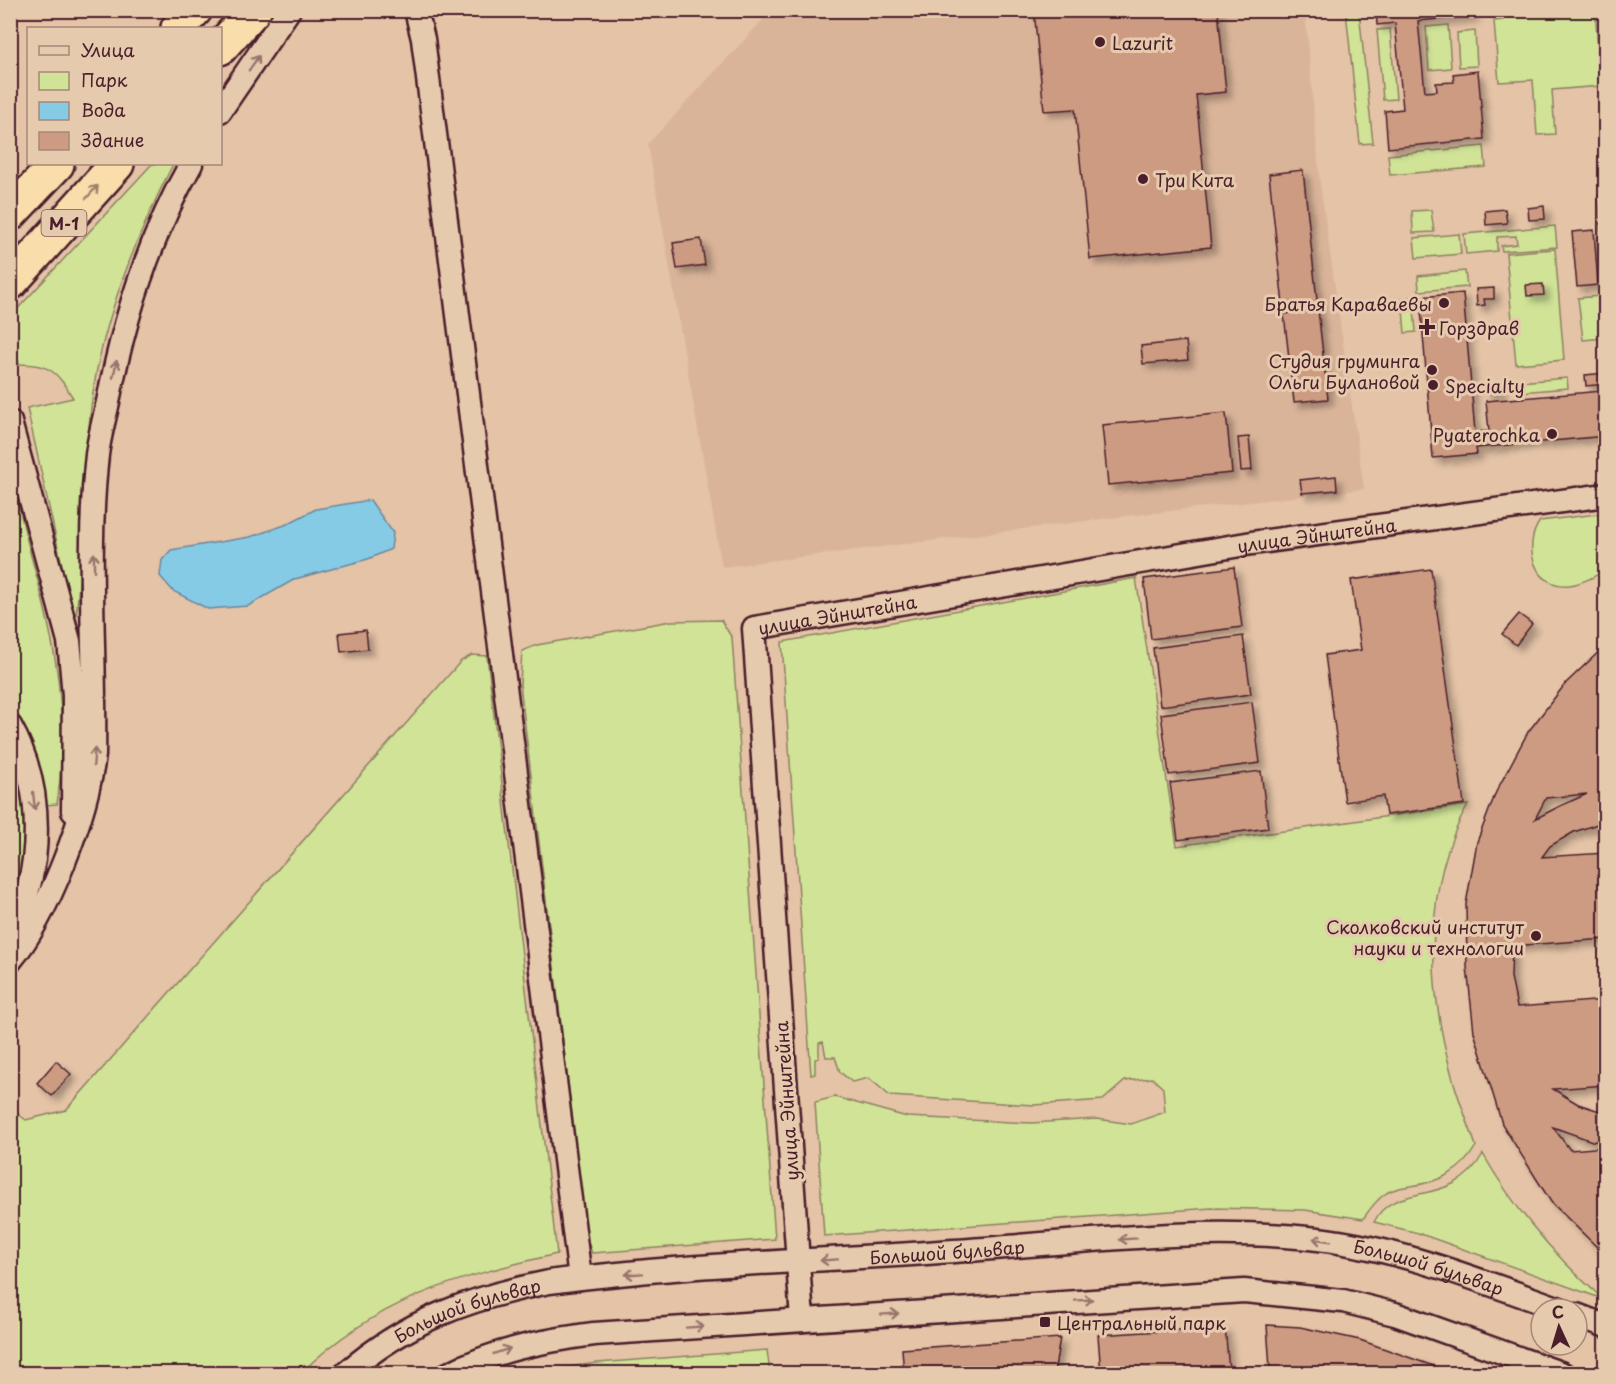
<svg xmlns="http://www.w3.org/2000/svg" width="1616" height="1384" font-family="'Playpen Sans',sans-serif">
	<defs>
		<filter id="shadow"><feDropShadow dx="5.5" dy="5.5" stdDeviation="3" flood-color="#0004"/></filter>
	</defs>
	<rect width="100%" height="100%" fill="#e4c3a6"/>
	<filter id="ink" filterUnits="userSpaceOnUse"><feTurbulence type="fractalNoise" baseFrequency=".0167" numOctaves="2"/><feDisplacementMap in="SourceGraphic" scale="12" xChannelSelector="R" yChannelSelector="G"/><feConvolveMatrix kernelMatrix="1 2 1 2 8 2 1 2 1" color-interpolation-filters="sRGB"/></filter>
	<g filter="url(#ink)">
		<path fill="#dab499" d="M771,11H1305L1320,183L1364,489L1126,516L722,567L648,144Z"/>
		<g fill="#d0e397" stroke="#8d8161" stroke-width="1.5">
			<path d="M1346,11H1359L1373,143L1360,144Z"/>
			<path d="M1538,11H1595L1601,86L1552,90L1555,134L1537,135L1533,80L1499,82L1494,21L1503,20V15H1493V11Z"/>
			<path d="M1448,25L1451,68L1429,70L1426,27Z"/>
			<path d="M1390,29L1396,99L1383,100L1377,30Z"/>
			<path d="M1475,31L1477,66L1459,67L1457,33Z"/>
			<path d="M1484,146L1486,167L1390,175L1388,155Z"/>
			<path d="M152,164H173C140,229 112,297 97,369C81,453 86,540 75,624L27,408L73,398C57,372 51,364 19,364L11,333L10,317Z"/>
			<path d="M1605,188V217L1600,218L1598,196Z"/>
			<path d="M1431,210L1434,232L1413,233L1412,211Z"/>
			<path d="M1555,226L1557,247L1502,251L1501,246L1517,244L1516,236L1497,237V251L1466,254L1464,234Z"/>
			<path d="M1459,234L1461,254L1416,258L1414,238Z"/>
			<path d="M1555,249L1564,360L1516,364L1506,253Z"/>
			<path d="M1465,271L1467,287L1419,291L1418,276Z"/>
			<path d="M1600,296L1604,338L1583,340L1578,298Z"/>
			<path d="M1413,297L1416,332L1405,333L1402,298Z"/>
			<path d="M1567,378L1568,388L1520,392L1519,382Z"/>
			<path d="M10,478C20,506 25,535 33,563C56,646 70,718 57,804L45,805L34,750L11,710Z"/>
			<path d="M1605,513V571C1595,576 1582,584 1570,585C1534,589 1522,546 1540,521Z"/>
			<path d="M1136,578L1177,846L1468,805C1422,885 1428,987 1451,1072C1457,1097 1468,1122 1476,1146C1462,1171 1440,1182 1411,1186C1402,1187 1392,1189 1385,1194C1376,1200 1369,1210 1363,1219L1305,1210L1212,1208L824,1236L815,1102L835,1097L907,1117L1031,1123L1097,1119L1131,1124L1165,1112L1163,1088L1152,1078L1125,1081L1103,1100L1034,1105L890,1096L869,1078L852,1082L840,1072L835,1057H826L823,1042L819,1043V1058L815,1059V1074L811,1075L782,642Z"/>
			<path d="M721,620L732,638L775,1239L592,1253C580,1226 579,1195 578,1166L520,684L522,651L537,645L671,621Z"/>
			<path d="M472,655L487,656L557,1254C460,1276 374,1300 301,1373H11V1109L26,1120L66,1110L461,661Z"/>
			<path d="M10,751C32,797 34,861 10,907Z"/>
			<path d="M1483,1154C1515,1210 1554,1256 1603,1299L1418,1233L1374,1222C1396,1178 1451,1211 1483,1154Z"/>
			<path d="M767,1350L770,1373H524L597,1363Z"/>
		</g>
		<path fill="#85cbe6" stroke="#6d869b" stroke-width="1.5" d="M370,500L393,533L391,549L368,559L295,579L248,606L208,609L173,591L160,576L162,560L171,550L250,537L285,525L316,509Z"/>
		<g fill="#cc9b82" stroke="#4a1f2b" stroke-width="1.5" fill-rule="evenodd" filter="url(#shadow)">
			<path d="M1034,10H1218L1226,92L1196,95L1211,247L1090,259L1075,109L1044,111Z"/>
			<path d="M1376,10H1472L1473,16L1418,21L1425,92L1437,91L1436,83L1454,82L1453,74L1478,71L1484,139L1388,148L1385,111L1403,109L1395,23L1377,25Z"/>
			<path d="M1303,170L1318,310L1284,314L1269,174Z"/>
			<path d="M1544,206L1545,219L1529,220L1528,208Z"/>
			<path d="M1505,209L1507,223L1486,225L1485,211Z"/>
			<path d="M1606,222V282L1600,223Z"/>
			<path d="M1594,230L1598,285L1577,287L1572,232Z"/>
			<path d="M701,239L705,265L677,269L673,243Z"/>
			<path d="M1543,284L1544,295L1527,296L1526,285Z"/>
			<path d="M1494,288V299H1484L1485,305L1477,306L1476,289Z"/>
			<path d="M1463,293L1475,432L1489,431L1486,401L1602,391L1606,436L1476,448L1477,454L1433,458L1420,297Z"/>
			<path d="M1318,310L1328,399L1294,402L1284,314Z"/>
			<path d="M1186,341L1188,360L1143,364L1141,346Z"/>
			<path d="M1606,373V384L1586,386L1585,375Z"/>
			<path d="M1500,383L1501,392L1486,394L1485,384Z"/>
			<path d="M1226,413L1232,473L1108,485L1102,425Z"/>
			<path d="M1249,437L1252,470L1241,471L1238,438Z"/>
			<path d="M1336,476L1337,490L1302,493L1300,480Z"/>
			<path d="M1234,567L1242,627L1151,639L1144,579Z"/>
			<path d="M1431,569L1464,804L1386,815L1383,796L1345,802L1325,655L1361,650L1351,580Z"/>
			<path d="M1519,614L1532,624L1516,645L1502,634Z"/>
			<path d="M366,630L368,649L341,652L339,633Z"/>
			<path d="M1243,636L1251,694L1160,706L1153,648Z"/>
			<path d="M1606,645V705L1600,711H1606V821L1574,832L1550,846L1542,857L1606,853V939L1512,946L1511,977L1517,1007L1606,1000V1085L1553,1089L1578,1104L1606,1113V1142L1592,1141L1553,1127L1570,1150L1606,1147V1256L1551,1202L1502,1124L1474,1032L1467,967L1466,904L1477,842L1496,792L1528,732L1566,683ZM1587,794L1558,807L1535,819L1546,798Z"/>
			<path d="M1252,702L1260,763L1169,775L1161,714Z"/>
			<path d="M1261,771L1268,828L1178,840L1170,783Z"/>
			<path d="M56,1061L71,1074L52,1096L37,1083Z"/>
			<path d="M1267,1325L1300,1327L1360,1340L1456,1374H1315L1270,1368Z"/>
			<path d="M1225,1327L1229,1370L1180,1374H1101L1098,1335Z"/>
			<path d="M1060,1338L1054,1374H904L902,1349Z"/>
		</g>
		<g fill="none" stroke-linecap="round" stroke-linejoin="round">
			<defs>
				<g id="street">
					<path d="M416,10L423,39L580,1278"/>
					<path d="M220,111L289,10"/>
					<path d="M10,422L69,641L74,695L73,811"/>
					<path d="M10,726C45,788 44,872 10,934"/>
					<path d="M10,961C48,916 87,813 94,755C96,657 86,552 97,455C99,438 104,420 108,402C124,318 149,238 191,164"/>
					<path d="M1577,1315L1606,1326"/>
					<path id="s1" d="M802,1320L754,628L1252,543L1606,495"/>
					<path id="s2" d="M345,1374C407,1320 470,1298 549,1282C683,1264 820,1261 954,1251C1074,1243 1198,1225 1318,1239C1401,1249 1481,1281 1560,1309"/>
					<path d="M448,1374C495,1350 542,1341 594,1334L1244,1291L1343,1301L1395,1314L1563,1374"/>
				</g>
				<g id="highway">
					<path d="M178,28L195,10"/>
					<path d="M220,48L254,10"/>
					<path d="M10,214L57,164"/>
					<path d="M10,283L117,164"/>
				</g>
			</defs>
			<use href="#street" stroke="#4a1f2b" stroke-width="27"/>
			<use href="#highway" stroke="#4a1f2b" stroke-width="38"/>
			<use href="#street" stroke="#e6caad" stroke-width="22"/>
			<use href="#highway" stroke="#f9ddab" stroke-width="33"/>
		</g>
		<defs><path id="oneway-shaft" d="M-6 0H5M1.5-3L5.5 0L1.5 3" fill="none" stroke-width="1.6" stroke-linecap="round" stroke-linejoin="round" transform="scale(1.5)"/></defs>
		<g stroke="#98746c">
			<use href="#oneway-shaft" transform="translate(254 63) rotate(-55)"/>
			<use href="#oneway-shaft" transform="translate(115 369) rotate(-77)"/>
			<use href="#oneway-shaft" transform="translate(94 562) rotate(-90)"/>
			<use href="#oneway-shaft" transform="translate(94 757) rotate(-85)"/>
			<use href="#oneway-shaft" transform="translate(34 801) rotate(84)"/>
			<use href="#oneway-shaft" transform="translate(1128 1239) rotate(176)"/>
			<use href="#oneway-shaft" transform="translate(1322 1240) rotate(-171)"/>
			<use href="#oneway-shaft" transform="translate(829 1260) rotate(176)"/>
			<use href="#oneway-shaft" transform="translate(634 1274) rotate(176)"/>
			<use href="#oneway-shaft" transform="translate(1084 1300) rotate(-4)"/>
			<use href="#oneway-shaft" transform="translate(890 1314) rotate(-4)"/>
			<use href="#oneway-shaft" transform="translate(695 1327) rotate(-4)"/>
			<use href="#oneway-shaft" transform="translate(502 1351) rotate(-19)"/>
		</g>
		<use stroke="#a27e6b" href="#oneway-shaft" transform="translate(92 192) rotate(-48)"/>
	</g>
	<g fill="#4a1f2b" stroke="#e6caad" stroke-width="2">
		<circle cx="1100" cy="42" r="6"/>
		<circle cx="1143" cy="179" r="6"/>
		<circle cx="1444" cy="303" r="6"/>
		<path d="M1424 318h6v6h6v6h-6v6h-6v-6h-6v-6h6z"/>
		<circle cx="1432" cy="370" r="6"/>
		<circle cx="1433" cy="385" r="6"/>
		<circle cx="1552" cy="434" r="6"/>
		<circle cx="1536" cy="936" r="6"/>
		<rect x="1039" y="1316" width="12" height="12" rx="3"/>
	</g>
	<g text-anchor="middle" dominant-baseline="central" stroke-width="6" stroke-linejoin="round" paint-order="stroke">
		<rect fill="#e6caad" stroke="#795252" stroke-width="1.5" x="41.5" y="210" width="45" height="26" rx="4.5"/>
		<g font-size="16" font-weight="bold" fill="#4a1f2b">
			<text x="64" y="223">М-1</text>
		</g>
		<g font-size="18" fill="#4a1f2b" stroke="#e6caad" text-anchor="start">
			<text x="1112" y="42">Lazurit</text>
			<text x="1155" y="179">Три Кита</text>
			<text x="1432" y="303" text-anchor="end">Братья Караваевы</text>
			<text x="1439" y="327">Горздрав</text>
			<text x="1420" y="360" text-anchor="end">Студия груминга<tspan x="1420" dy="21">Ольги Булановой</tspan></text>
			<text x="1445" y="385">Specialty</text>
			<text x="1540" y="434" text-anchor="end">Pyaterochka</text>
			<text x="1524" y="926" text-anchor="end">Сколковский институт<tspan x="1524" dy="21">науки и технологии</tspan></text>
			<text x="1057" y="1322">Центральный парк</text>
		</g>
		<g font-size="18" fill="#4a1f2b" stroke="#e6caad">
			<text stroke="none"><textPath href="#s1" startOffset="1264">улица Эйнштейна</textPath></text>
			<text stroke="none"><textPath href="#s1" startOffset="778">улица Эйнштейна</textPath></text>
			<text transform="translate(786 1101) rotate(-94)">улица Эйнштейна</text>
			<text stroke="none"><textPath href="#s2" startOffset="626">Большой бульвар</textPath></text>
			<text stroke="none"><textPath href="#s2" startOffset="1112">Большой бульвар</textPath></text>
			<text stroke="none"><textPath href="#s2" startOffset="140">Большой бульвар</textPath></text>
		</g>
	</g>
	<rect width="1616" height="1384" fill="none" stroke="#e6caad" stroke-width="36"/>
	<rect x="18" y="18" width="1580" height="1348" fill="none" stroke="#4a1f2b" stroke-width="2" filter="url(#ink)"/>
	<rect x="27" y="27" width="195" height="138" fill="#e6caad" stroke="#a88679" stroke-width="1.5"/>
	<rect x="39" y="46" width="30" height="9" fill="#e6caad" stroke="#a88679" stroke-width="1.5"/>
	<text x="81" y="57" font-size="18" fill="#4a1f2b">Улица</text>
	<rect x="39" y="72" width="30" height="18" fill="#d0e397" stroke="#a88679" stroke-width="1.5"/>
	<text x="81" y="87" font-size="18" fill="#4a1f2b">Парк</text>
	<rect x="39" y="102" width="30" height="18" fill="#85cbe6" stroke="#a88679" stroke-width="1.5"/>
	<text x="81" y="117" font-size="18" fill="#4a1f2b">Вода</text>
	<rect x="39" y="132" width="30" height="18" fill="#cc9b82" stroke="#a88679" stroke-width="1.5"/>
	<text x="81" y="147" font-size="18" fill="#4a1f2b">Здание</text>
	<g transform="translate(1559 1327) rotate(356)"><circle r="28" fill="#e6caad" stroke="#a88679" stroke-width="1.5"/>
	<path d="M0-4.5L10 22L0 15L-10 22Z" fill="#4a1f2b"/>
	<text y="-9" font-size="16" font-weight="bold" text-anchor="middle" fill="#4a1f2b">С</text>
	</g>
</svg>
